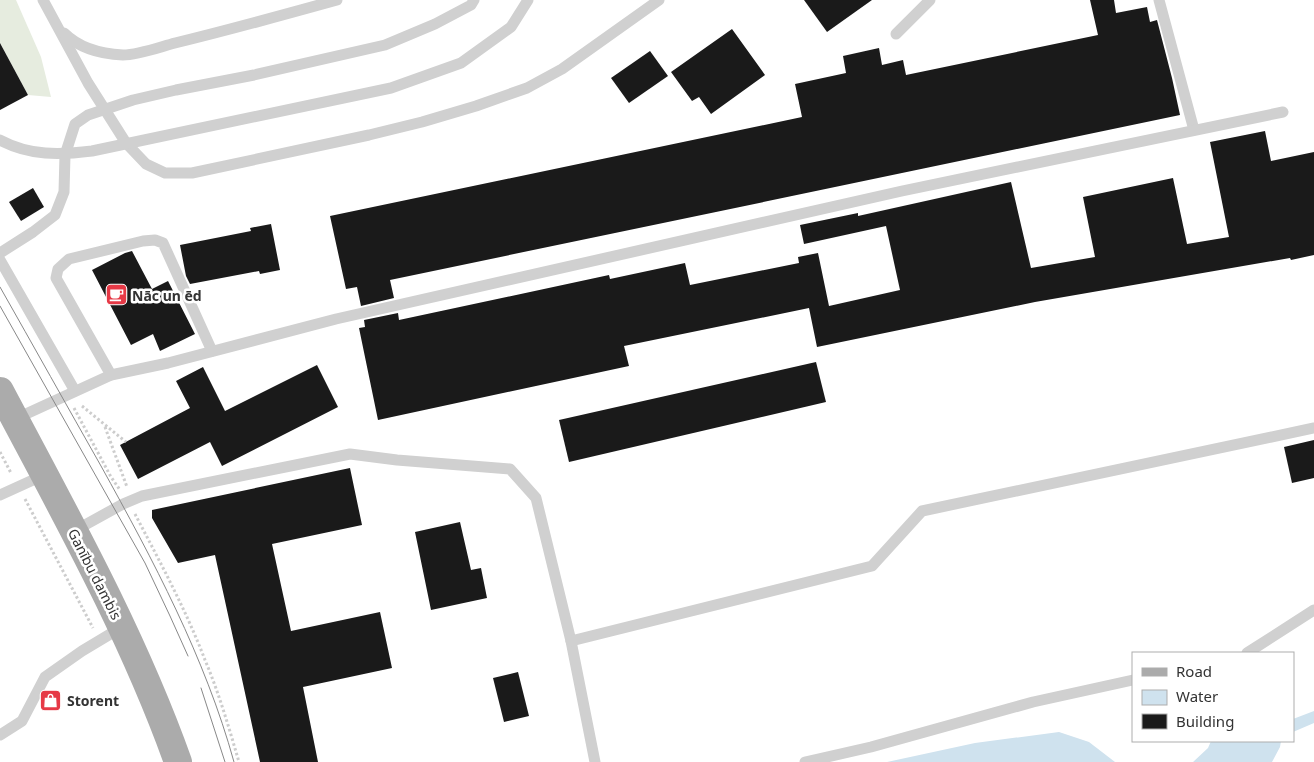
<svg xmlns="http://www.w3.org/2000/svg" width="1314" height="762" font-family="'Noto Sans',sans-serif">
	<rect width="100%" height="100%" fill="#fff"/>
	<path fill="#e6ecdf" d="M0,0H16L41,57L51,97L28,95L0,43Z"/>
	<g fill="#cfe2ee">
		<path d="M1314,711V723L1293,732V719Z"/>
		<path d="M1059,732L1089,742L1115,762H887L975,743Z"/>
		<path d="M1211,741H1281L1280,747L1272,762H1193L1208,748Z"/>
	</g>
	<g fill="#1a1a1a">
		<path d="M804,0H872L827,32Z"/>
		<path d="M1090,0H1114L1116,13L1147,7L1150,22L1157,20L1172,78L1180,115L390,280L394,298L361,306L357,287L346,289L330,216L802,117L795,84L846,73L843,56L879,48L882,65L903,60L906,75L1098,35Z"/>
		<path d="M732,29L765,75L711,114L699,97L692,101L671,72Z"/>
		<path d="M0,43L28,95L0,110Z"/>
		<path d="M650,51L668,76L629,103L611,78Z"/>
		<path d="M1265,131L1271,161L1314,152V255L1291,260L1290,258L1035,302L817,347L809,308L624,346L629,366L378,420L359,328L365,327L364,320L398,313L399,320L609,275L610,279L685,263L690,285L799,263L798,257L818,253L829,306L900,290L886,226L804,244L800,225L858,213V216L1011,182L1031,268L1095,257L1083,197L1173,178L1187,244L1229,237L1210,142Z"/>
		<path d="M33,188L44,207L21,221L9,202Z"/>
		<path d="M271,224L280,270L260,274L259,271L190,284L186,276L180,245L251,231L250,228Z"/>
		<path d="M132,251L152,289L168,281L195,334L160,351L153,334L131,345L92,270L125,253Z"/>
		<path d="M816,362L826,402L569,462L559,420Z"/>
		<path d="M317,365L338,407L222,466L210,442L138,479L120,445L190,408L176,381L203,367L225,411Z"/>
		<path d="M1314,440V478L1292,483L1284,447Z"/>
		<path d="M350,468L362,525L272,544L291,631L380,612L392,668L303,687L318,762H260L215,555L178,563L152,518V510Z"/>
		<path d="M460,522L471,570L481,568L487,598L431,610L415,532Z"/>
		<path d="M518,672L529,716L504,722L493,678Z"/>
	</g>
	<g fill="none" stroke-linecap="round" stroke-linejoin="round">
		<g stroke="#cdcdcd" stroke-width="3" stroke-dasharray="2.5 2.5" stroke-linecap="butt">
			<path d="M82,406L126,442"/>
			<path d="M74,408L111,477L120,490"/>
			<path d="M105,427L127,487"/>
			<path d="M0,452L11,473"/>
			<path d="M25,499L93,628"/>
			<path d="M135,514C160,562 186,610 205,660C219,693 229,728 239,762"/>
		</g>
		<g stroke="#d0d0d0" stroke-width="11">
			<path d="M43,0L88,83L126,143L146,164L165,173H192L369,135L422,122L476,106L527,88L562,69L659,0"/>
			<path d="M1159,0L1194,130"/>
			<path d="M64,33C80,49 101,54 123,55C138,55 160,47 175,43C229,30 283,15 337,0"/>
			<path d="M896,34L930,0"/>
			<path d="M0,140C30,156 60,155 92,151L391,88L461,63L511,27L528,0"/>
			<path d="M0,253L33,232L55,215L64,192L65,155L75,124L88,115L133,100L176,90L254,75L385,45L435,24L471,5L474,0"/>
			<path d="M0,260L75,391"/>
			<path d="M111,375L56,278L58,269L69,259L143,241L155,240L163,243L212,351"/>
			<path d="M15,419L111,375L168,363L336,319L902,191L1283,112"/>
			<path d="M0,495L44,475"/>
			<path d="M74,531L123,504L142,496L350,454L397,460L510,469L536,498L571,641L595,762"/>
			<path d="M571,641L872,566L922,511L1314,428"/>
			<path d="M1247,653L1314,610"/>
			<path d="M0,735L22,721L45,677L82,651L122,627"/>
			<path d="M805,762L871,747L1033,702L1133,680"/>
		</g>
		<path stroke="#ababab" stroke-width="28" d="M0,391C64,512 132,633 178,762"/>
		<g stroke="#888" stroke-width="1">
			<path d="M0,287C34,347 67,406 101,466C153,560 205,657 234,762"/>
			<path d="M0,306L145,563L170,616L188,656"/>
			<path d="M201,688L225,762"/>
		</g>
	</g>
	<defs>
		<symbol id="cafe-square" viewBox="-11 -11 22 22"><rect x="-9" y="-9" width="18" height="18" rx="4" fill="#e63946" stroke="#fff"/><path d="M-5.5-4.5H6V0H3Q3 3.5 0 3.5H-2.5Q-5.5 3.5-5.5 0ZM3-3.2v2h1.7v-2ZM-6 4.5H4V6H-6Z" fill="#fff"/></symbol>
		<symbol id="shop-square" viewBox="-11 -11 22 22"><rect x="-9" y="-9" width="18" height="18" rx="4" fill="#e63946" stroke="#fff"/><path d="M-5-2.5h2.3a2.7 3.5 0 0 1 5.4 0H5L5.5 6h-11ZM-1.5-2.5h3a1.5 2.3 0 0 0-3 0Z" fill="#fff"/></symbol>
	</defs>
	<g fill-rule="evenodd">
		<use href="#cafe-square" x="104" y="282" width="25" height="25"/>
		<use href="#shop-square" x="38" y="688" width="25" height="25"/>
	</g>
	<g text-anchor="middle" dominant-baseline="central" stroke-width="5" stroke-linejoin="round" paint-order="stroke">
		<g font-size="14" font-weight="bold" fill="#333" stroke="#fff" text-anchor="start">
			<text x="132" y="295">Nāc un ēd</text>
			<text x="67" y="700">Storent</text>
		</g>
		<g font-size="14" fill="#333" stroke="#fff">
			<text transform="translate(95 574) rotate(63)">Ganību dambis</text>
		</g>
	</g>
	<rect x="1132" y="652" width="162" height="90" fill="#ffffff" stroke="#adadad"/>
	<rect x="1142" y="668" width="25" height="8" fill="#ababab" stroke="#adadad"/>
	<text x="1176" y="677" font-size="15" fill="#333333">Road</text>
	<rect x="1142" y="690" width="25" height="15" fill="#cfe2ee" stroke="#adadad"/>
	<text x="1176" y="702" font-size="15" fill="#333333">Water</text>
	<rect x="1142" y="714" width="25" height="15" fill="#1a1a1a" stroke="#adadad"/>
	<text x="1176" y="727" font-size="15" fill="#333333">Building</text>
</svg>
